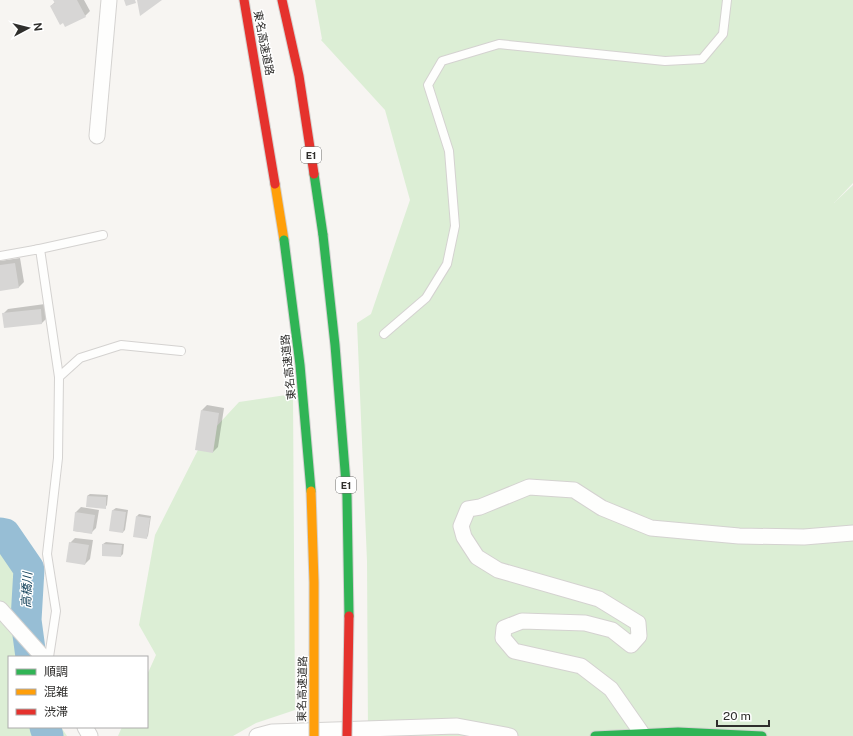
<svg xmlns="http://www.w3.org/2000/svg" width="853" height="736" font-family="'Public Sans','Noto Sans JP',sans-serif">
	<rect width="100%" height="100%" fill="#f7f5f2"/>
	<g fill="#dceed5">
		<path d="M315,0H853V183L834,203L853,185V736H368L367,561L357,323L371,314L410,200L385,110L321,40L322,39Z"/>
		<path d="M293,394L295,710L256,723L233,736H118L122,727H147V675L156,655L139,625L155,535L202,442L239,402Z"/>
		<path d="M0,542L13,548L42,657H9V727H61L67,736H0Z"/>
	</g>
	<g fill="#0003">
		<path d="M54,0H84L90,11L85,16L51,6L55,2Z"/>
		<path d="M20,258L24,282L19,287L0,290V261Z"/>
		<path d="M45,304L47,318L42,323L5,327L3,314L8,309Z"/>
		<path d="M207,405L224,408L218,447L213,452L202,410Z"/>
		<path d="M90,494L108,495L107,505L105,508L87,496Z"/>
		<path d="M81,507L99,510L96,528L91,533L74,531L76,512Z"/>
		<path d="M116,508L128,510L125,530L123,532L110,530L113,510Z"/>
		<path d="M139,514L151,516L148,536L146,538L137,516Z"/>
		<path d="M75,538L93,540L90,559L85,564L70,543Z"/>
		<path d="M106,542L124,544L123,554L121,556L103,544Z"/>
	</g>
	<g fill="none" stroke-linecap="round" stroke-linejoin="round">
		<g stroke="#97bed5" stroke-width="31">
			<path d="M0,533L5,534L29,569L26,620L31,657"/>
			<path d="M45,727L48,736"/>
		</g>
	</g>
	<g fill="#d7d6d5">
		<path d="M53,0H77L86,17L65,27L63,23L60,25L50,6L55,3Z"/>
		<path d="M124,0H135L136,3L126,6Z"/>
		<path d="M137,0H162L140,16Z"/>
		<path d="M15,263L19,288L0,291V265Z"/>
		<path d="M41,309L42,324L4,328L2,313Z"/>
		<path d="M201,410L219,413L213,453L195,450Z"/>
		<path d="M87,496L106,497V509L86,507Z"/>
		<path d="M112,510L126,512L123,533L109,531Z"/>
		<path d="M75,512L95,515L92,534L73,531Z"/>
		<path d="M136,516L150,518L147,539L133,537Z"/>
		<path d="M69,542L89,545L85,565L66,562Z"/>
		<path d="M102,544L122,545L121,557L102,556Z"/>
	</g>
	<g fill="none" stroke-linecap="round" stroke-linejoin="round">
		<defs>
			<g id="lane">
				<path d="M35,250L103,235"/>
				<path d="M0,256L40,249L59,377"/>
				<path d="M384,334L426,298L447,264L455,226L449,151L428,85L442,61L499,44L665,61L702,59L723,34L727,0"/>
				<path d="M49,657L56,611L47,554L58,458L59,377L80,358L121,345L181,351"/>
			</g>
			<g id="street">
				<path d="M97,136L109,0"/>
				<path d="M0,609L43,657"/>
				<path d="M85,727L90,736"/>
				<path d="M641,732L611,689L581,666L514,651L503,638L504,628L522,621L585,623L612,630L631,645L639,636L638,623L599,599L498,570L477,557L464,537L461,526L468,509L480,507L529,487L574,490L602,508L651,528L739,536L804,537L853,533"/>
				<path d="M257,736L272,732L457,726L510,736"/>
			</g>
			<g id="fast">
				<path d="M314,174L323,235"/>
				<path d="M595,736L678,732L762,736"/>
			</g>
			<path id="slow" d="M275,184L284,240"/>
			<g id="jam">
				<path d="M244,0L275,184"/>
				<path d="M282,0L299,76L314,174"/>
			</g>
		</defs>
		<use href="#lane" stroke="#d4d2d0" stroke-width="10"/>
		<use href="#street" stroke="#d4d2d0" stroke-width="17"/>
		<use href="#fast" stroke="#d4d2d0" stroke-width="11"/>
		<use href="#slow" stroke="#d4d2d0" stroke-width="11"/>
		<use href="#jam" stroke="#d4d2d0" stroke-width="11"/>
		<use href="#lane" stroke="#fefefd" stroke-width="8"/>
		<use href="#street" stroke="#fefefd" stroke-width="15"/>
		<use href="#fast" stroke="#30b455" stroke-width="9"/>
		<use href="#slow" stroke="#ff9f0a" stroke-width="9"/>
		<use href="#jam" stroke="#e5322d" stroke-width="9"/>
		<defs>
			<g id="fast-bridge">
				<path d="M323,235L335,345L347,496L349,616"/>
				<path d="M284,240L300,365L311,491"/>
			</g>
			<path id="slow-bridge" d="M311,491L314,582V736"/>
			<path id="jam-bridge" d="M347,736L349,616"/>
		</defs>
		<use href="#fast-bridge" stroke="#d2d1d0" stroke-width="11" stroke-linecap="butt"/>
		<use href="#slow-bridge" stroke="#d2d1d0" stroke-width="11" stroke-linecap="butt"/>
		<use href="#jam-bridge" stroke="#d2d1d0" stroke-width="11" stroke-linecap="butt"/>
		<use href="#fast-bridge" stroke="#30b455" stroke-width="9"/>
		<use href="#slow-bridge" stroke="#ff9f0a" stroke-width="9"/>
		<use href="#jam-bridge" stroke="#e5322d" stroke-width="9"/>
	</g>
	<g text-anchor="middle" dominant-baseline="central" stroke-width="3" stroke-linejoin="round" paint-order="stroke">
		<g fill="#fff" stroke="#6d6d6b" stroke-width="1">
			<rect x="301" y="147" width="20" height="16" rx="3"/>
			<rect x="336" y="477" width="20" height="16" rx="3"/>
		</g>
		<g font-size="10" font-weight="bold" fill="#2f2e2c">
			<text x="311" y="155">E1</text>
			<text x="346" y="485">E1</text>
		</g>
		<g font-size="11" fill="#2f2e2c" stroke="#fff">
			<text transform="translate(264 43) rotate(79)">東名高速道路</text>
			<text transform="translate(288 367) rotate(-96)">東名高速道路</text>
			<text transform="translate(302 689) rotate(-89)">東名高速道路</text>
		</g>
		<g font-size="12" font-style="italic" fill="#124059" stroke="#fff">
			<text transform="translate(27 590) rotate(-88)">高橋川</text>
		</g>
	</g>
	<rect x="8" y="656" width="140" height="72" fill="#ffffff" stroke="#acabab"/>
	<rect x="16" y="669" width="20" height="6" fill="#30b455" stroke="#acabab"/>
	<text x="44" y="676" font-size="12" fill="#2f2e2c">順調</text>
	<rect x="16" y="689" width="20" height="6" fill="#ff9f0a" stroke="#acabab"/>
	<text x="44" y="696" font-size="12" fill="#2f2e2c">混雑</text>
	<rect x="16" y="709" width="20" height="6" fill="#e5322d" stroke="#acabab"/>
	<text x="44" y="716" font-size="12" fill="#2f2e2c">渋滞</text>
	<g transform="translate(28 28) rotate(83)" stroke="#ffffff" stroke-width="3" paint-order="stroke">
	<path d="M0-3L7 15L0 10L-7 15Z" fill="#2f2e2c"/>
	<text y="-6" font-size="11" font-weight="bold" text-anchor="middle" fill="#2f2e2c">N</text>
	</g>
	<path d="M717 720v6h52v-6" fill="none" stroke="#2f2e2c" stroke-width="2"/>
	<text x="723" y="720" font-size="12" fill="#2f2e2c" stroke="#ffffff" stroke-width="3" paint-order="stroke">20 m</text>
</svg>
